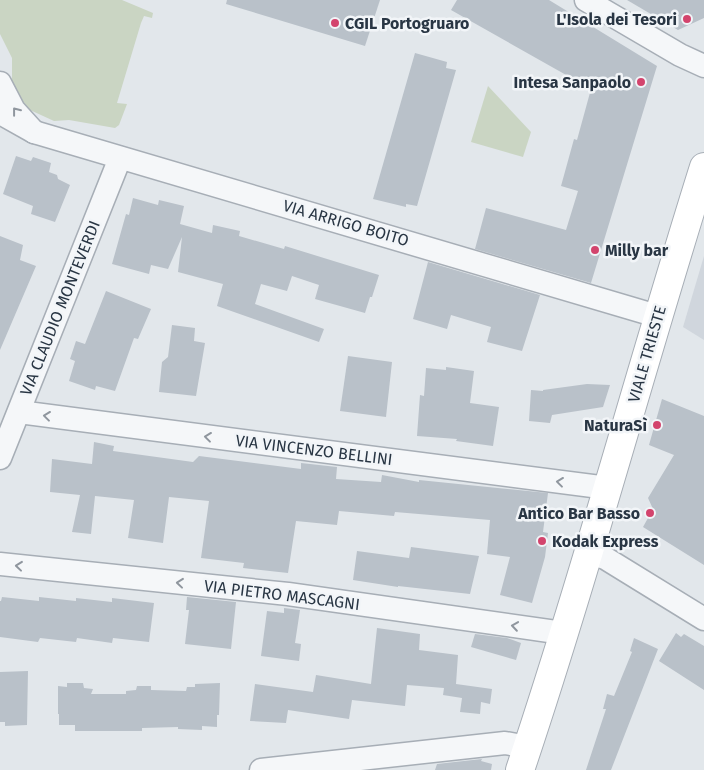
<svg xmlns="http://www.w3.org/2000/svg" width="704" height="770" font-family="'Fira Sans',sans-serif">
	<rect width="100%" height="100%" fill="#e2e7eb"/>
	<path fill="#d0d6dd" d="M704,256V340L683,327Z"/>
	<g fill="#cad5c3">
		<path d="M0,0H122L153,13L152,18L144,16L141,23L117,103L127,104L119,125L115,128L69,120L54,121L30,110L22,102L12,82V58L0,34Z"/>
		<path d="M488,86L531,132L523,157L471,142Z"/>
	</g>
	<g fill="#b9c1c9">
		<path d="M227,0H380L365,46L226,4Z"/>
		<path d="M457,0H549L657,66L591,283L475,249L486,208L566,230L578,191L561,186L574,139L577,140L591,89L451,10Z"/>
		<path d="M627,0H704V18L678,30Z"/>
		<path d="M415,53L447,62L446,68L456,70L417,206L406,204V207L373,199Z"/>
		<path d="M16,156L31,161L33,157L51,163L49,172L57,175L58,179L70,185L55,222L31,214L33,206L3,194Z"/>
		<path d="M133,198L158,205L159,200L184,206L180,224L212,233L213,225L240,231L239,236L284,249L285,246L379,275L372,297H370L365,313L315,299L319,285L292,276L287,291L261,284L255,304L324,329L319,342L217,306L223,284L178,272L182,237L168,269L151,265L149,274L112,264L126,214L129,215Z"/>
		<path d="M0,236L23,245L20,260L36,266L0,350Z"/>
		<path d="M428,262L540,295L522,351L487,342L491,327L451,315L447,329L413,319Z"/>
		<path d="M106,291L151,309L138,339L134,338L115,391L96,386L95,390L69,381L75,361L70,359L76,341L85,344Z"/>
		<path d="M172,325L195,328L194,341L205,343L196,396L159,392L162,362L168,357Z"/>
		<path d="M348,356L392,362L386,417L340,411Z"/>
		<path d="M446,367L474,371L470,403L499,407L493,446L456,441L457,439L417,436L420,395L424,396L426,368L446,370Z"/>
		<path d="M587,384L610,385L603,407L552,415L550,423L529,421L531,390L543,391V390Z"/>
		<path d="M662,399L704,416V565L643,527L653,509L648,498L674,455L649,445Z"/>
		<path d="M94,442L114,446L113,451L193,462L199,456L301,469V463L337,467L336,479L381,482L382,475L419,482V480L548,493L543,532L548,533L545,557L532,603L500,595L510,557L487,554L490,520L395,512L394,516L339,511L337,525L296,521L288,573L243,568L244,563L201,558L209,501L169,497L163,543L128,538L134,500L95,496L91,534L72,532L80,495L50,492L52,459L92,464Z"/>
		<path d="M411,547L479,556L470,594L398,586V587L353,580L357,551L409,558Z"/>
		<path d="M2,597L39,601V597L76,601V598L112,602V598L154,603L149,642L113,638L112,643L77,638L76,642L40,638L38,642L0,637V601H1Z"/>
		<path d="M187,597L236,602L231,649L185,644L189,610H186Z"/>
		<path d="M284,608L300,610L295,643L301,644L299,661L261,656L267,611L284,613Z"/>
		<path d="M377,628L420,634L419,650L458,655L456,684L492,689L490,704L481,702L480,714L460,712L462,698L443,695L444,688L407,685L405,706L352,700L349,719L288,710L286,723L250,721L255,684L313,692L316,675L371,684Z"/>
		<path d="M676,633L681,637L684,634L704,646V690L659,661Z"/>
		<path d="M475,634L507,638L521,643L516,660L471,647Z"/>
		<path d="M634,638L658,649L611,770H586L606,709H603L607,694L614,696L632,652L630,651Z"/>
		<path d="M28,671L27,725L5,726V722H0V672Z"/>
		<path d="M67,683H83L84,688L93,689L91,694H126V691L136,690L137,686H151V690L186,691L187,687H195V684L220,683L219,715H217V727L202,726V730L178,729V727L142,728V731H75V725H59V714H58V686L67,687Z"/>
		<path d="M482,759L481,761L492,764L491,770H435L437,764Z"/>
	</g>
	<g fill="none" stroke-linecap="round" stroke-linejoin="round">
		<defs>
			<g id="minor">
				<path d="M586,0L680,55L704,66"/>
				<path d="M0,83L14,110L34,132L0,113"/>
				<path d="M34,132L657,316"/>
				<path d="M19,412L608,488"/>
				<path d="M0,458L120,158"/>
				<path d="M590,553L605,558L704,619"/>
				<path d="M0,564L288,594L563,633"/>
				<path d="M261,770L505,743L528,747"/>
			</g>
			<path id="secondary" d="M520,770C587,570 641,367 704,167"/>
		</defs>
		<use href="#minor" stroke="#a7aeb6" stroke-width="25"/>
		<use href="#secondary" stroke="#a7aeb6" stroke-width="30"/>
		<use href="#minor" stroke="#f5f7f9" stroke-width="22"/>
		<use href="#secondary" stroke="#fff" stroke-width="28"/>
	</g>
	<defs><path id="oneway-chevron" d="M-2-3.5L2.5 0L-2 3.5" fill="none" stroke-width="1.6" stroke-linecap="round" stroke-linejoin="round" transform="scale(1.25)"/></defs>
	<g stroke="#8f969e">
		<use href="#oneway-chevron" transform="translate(16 111) rotate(-128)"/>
		<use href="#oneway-chevron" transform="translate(47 416) rotate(-173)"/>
		<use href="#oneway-chevron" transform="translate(208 437) rotate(-173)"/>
		<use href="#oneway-chevron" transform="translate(560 482) rotate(-173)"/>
		<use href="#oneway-chevron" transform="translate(19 566) rotate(-174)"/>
		<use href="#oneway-chevron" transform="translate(180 583) rotate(-174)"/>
		<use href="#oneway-chevron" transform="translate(515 626) rotate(-172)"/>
	</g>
	<g fill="#d3446d" stroke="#f2f5f8" stroke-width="2">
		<circle cx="687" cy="19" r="5"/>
		<circle cx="335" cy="23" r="5"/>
		<circle cx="641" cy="82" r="5"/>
		<circle cx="595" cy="250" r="5"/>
		<circle cx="657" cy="425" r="5"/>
		<circle cx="650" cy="513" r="5"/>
		<circle cx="542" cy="541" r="5"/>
	</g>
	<g text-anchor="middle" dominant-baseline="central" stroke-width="5" stroke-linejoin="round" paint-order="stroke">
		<g font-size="16" font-weight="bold" fill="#293644" stroke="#f2f5f8" text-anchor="end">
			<text x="677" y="19">L'Isola dei Tesori</text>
			<text x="345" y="23" text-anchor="start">CGIL Portogruaro</text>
			<text x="631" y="82">Intesa Sanpaolo</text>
			<text x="605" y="250" text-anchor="start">Milly bar</text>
			<text x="647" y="425">NaturaSì</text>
			<text x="640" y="513">Antico Bar Basso</text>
			<text x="552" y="541" text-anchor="start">Kodak Express</text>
		</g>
		<g font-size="16" fill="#293644" stroke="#f2f5f8">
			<text transform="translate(346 223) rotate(16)">VIA ARRIGO BOITO</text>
			<text transform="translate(60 308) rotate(-68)">VIA CLAUDIO MONTEVERDI</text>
			<text transform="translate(647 354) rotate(-74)">VIALE TRIESTE</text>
			<text transform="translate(314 450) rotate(7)">VIA VINCENZO BELLINI</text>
			<text transform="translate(282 595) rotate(7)">VIA PIETRO MASCAGNI</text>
		</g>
	</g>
</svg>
